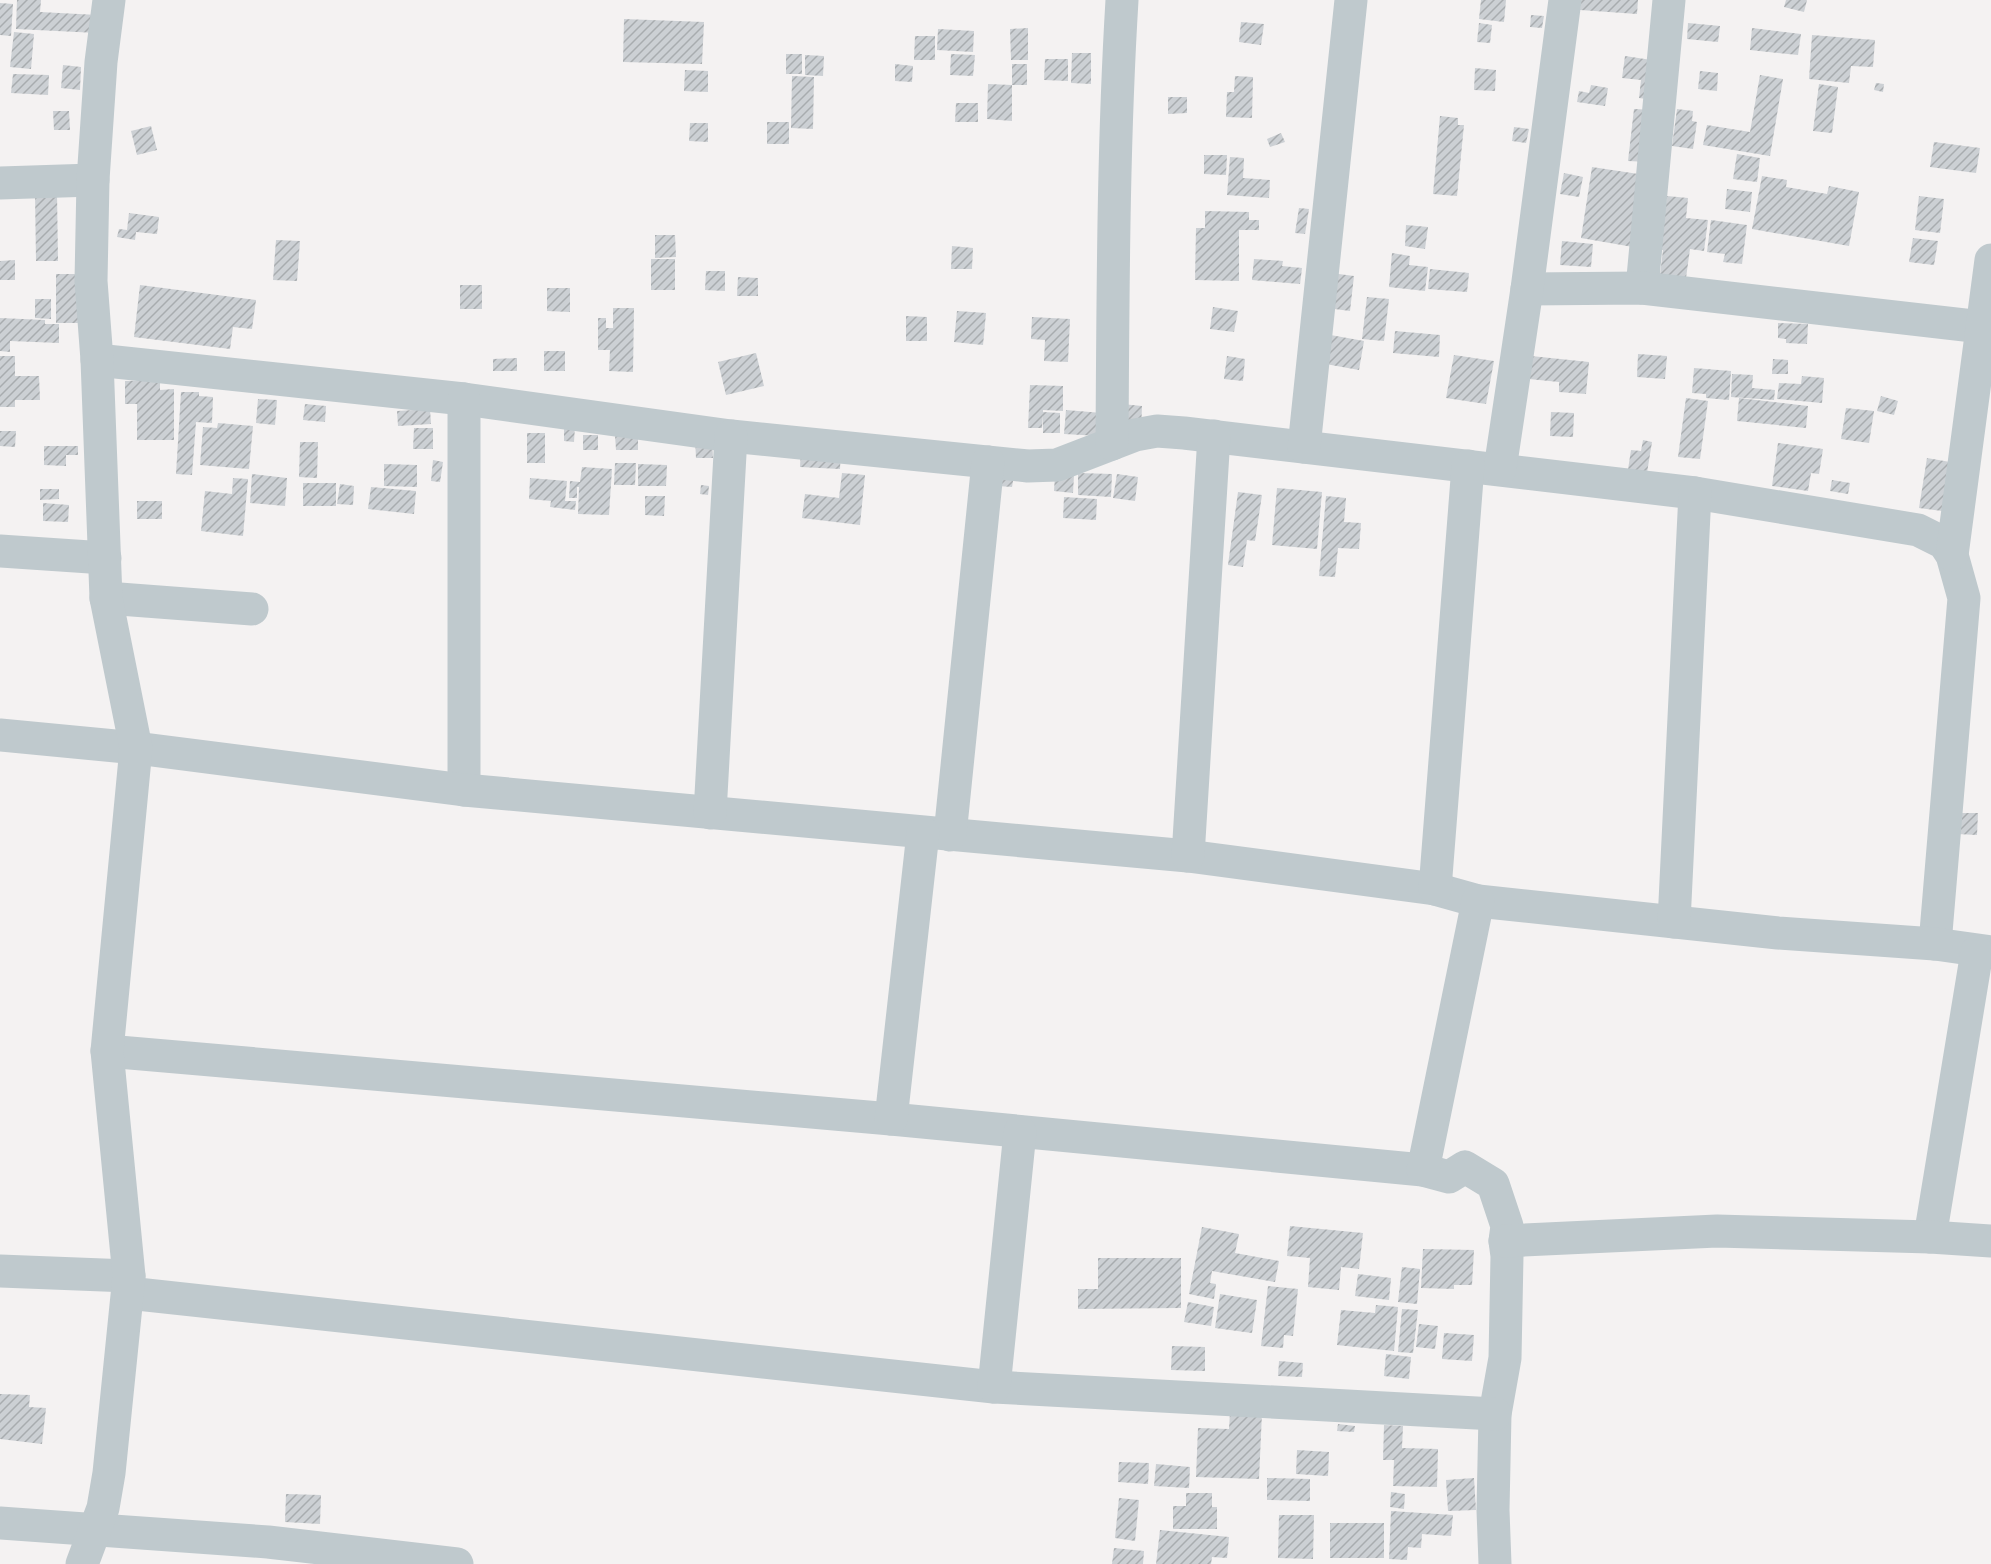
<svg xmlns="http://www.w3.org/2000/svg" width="1991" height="1564" font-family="'Exo 2',sans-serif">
	<defs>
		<pattern id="building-hatch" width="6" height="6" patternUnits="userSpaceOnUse" patternTransform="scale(1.5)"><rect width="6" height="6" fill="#ccd0d4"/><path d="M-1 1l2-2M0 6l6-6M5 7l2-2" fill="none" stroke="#a8acaf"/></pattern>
	</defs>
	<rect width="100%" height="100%" fill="#f4f2f2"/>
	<g fill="url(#building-hatch)">
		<path d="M17,0H41L40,12L98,15L97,33L16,29Z"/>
		<path d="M1481,0H1506L1504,22L1479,19Z"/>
		<path d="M1581,0H1638L1637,14L1580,10Z"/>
		<path d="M1786,0H1807L1804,12L1784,7Z"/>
		<path d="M0,3L13,4L11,36L0,35Z"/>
		<path d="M1531,15L1544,16L1542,28L1530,27Z"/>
		<path d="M624,19L704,22L702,64L623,62Z"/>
		<path d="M1241,22L1264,24L1261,45L1239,42Z"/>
		<path d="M1479,23L1492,25L1490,43L1477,42Z"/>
		<path d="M1688,23L1720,26L1718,42L1687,39Z"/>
		<path d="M1028,28V60H1011L1010,29Z"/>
		<path d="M1752,28L1801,34L1798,55L1750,50Z"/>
		<path d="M938,29L974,31L973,52L937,50Z"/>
		<path d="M14,32L34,34L31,69L10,67Z"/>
		<path d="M1812,35L1875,40L1873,67L1851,66L1849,83L1809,79Z"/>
		<path d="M915,36H935V60H914Z"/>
		<path d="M1072,53H1091V84L1071,83Z"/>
		<rect x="786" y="54" width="16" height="20"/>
		<path d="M951,54L975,55L973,76L950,75Z"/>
		<path d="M805,55L824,56L823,76L805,75Z"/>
		<path d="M1625,56L1658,61L1653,100L1639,98L1641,80L1622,78Z"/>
		<path d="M1045,59H1068V81L1044,80Z"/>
		<path d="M895,64L913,66L912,82L895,81Z"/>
		<rect x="1012" y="64" width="15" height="21"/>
		<path d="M63,65L81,67L80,90L61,88Z"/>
		<path d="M1475,68L1496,70L1495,91L1474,90Z"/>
		<path d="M685,70L708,71V92L684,91Z"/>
		<path d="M1700,71L1718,73L1717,91L1698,89Z"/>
		<path d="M13,74L49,75L48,95L11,93Z"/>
		<path d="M1760,75L1783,79L1770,156L1703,145L1707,125L1750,132Z"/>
		<path d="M792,76L814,77L813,129L791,128Z"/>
		<path d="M1235,76L1253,77L1252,118L1226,117L1227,92H1234Z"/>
		<path d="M1876,83L1884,84L1883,92L1874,90Z"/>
		<path d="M988,84L1012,85V121L987,119Z"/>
		<path d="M1819,84L1838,87L1832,133L1813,131Z"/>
		<path d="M1591,85L1608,88L1605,106L1577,102L1579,91L1589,93Z"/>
		<path d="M1168,97H1187V113L1168,114Z"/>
		<path d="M956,103H978V122H955Z"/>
		<path d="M1634,109L1654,110L1648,162L1628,161Z"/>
		<path d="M1677,109L1693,111L1692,121L1697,122L1693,149L1672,146Z"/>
		<path d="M53,111H69L70,130H54Z"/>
		<path d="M1440,116L1458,118V125H1464L1457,196L1433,194Z"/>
		<rect x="767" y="122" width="22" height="22"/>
		<path d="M690,123H708V142L689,141Z"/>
		<path d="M151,126L157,150L137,155L131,131Z"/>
		<path d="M1514,127L1529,129L1526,143L1512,141Z"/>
		<path d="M1281,133L1285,142L1270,147L1267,139Z"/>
		<path d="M1934,142L1980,148L1976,173L1930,167Z"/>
		<path d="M1737,154L1760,158L1757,182L1733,179Z"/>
		<path d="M1204,155H1227L1226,175L1204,174Z"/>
		<path d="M1230,157L1244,158L1243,178L1270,180L1269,198L1227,195Z"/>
		<path d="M1592,167L1645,175L1633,247L1581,238Z"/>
		<path d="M1564,173L1583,177L1579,197L1560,194Z"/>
		<path d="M1762,176L1787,180L1786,187L1827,194L1829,186L1859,192L1849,246L1752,229Z"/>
		<path d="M1727,189L1752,192L1750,212L1725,209Z"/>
		<path d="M35,193H57L58,261H36Z"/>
		<path d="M1667,196L1688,198L1686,218L1708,220L1704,251L1690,249L1686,278L1660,275L1663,250H1660Z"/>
		<path d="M1919,196L1944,199L1940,233L1915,230Z"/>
		<path d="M1299,208L1309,209L1305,234L1295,233Z"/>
		<path d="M1205,211L1249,212V220H1259V230H1239V281L1195,280L1196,228H1205Z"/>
		<path d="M129,213L159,217L157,234L136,232L135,240L117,237L119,229L127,230Z"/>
		<path d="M1711,220L1747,225L1742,264L1723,262L1725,254L1707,252Z"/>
		<path d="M1406,225L1428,227L1425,249L1405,246Z"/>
		<path d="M655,235H675L676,257L655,258Z"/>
		<path d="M1913,238L1938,241L1934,265L1909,262Z"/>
		<path d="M276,240L300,241L297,281L273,280Z"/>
		<path d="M1562,241L1593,244L1591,267L1560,265Z"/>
		<path d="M952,246L973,248L972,269H951Z"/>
		<path d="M1392,253L1410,256L1409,265L1428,267L1425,291L1389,287Z"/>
		<rect x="651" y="259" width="24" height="31"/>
		<path d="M1254,259L1283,261L1282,266L1302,268L1300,284L1252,280Z"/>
		<path d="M15,260V280H0V261Z"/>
		<path d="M1430,269L1469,273L1467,292L1428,289Z"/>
		<path d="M706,271H725V291L705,290Z"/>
		<path d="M1331,273L1354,276L1350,311L1327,308Z"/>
		<rect x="56" y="274" width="25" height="49"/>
		<path d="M738,277L758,278V296H737Z"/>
		<path d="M140,285L256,300L252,329L233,327L230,349L134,337Z"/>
		<rect x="460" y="285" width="22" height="24"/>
		<path d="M547,288H570V312L547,311Z"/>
		<path d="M1367,297L1389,299L1384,341L1362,339Z"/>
		<path d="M35,299H51V319L35,318Z"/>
		<path d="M1213,307L1238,311L1234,332L1210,329Z"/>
		<path d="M613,308H634L633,372L609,371L610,350H598V318H606V328H613Z"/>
		<path d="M957,311L986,313L983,345L954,342Z"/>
		<path d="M906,316L927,317V341H906Z"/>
		<path d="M1032,317L1070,319L1068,362L1044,361L1045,340L1031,339Z"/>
		<path d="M0,318L45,320V324H59V343L10,341V352L0,351Z"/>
		<path d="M1778,323L1808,324L1807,344L1786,343V339L1778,338Z"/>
		<path d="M1395,331L1440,335L1439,357L1393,353Z"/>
		<path d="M1325,334L1364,341L1359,370L1320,363Z"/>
		<rect x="544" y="351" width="21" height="20"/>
		<path d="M756,353L764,386L726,395L718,362Z"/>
		<path d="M1638,354L1667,356L1665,379L1637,377Z"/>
		<path d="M1454,355L1494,361L1486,404L1446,398Z"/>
		<path d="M1522,355L1589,362L1586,394L1559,392V382L1520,378Z"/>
		<path d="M0,356H15V376H39L40,400H15V407H0Z"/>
		<path d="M1227,356L1245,359L1243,381L1224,379Z"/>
		<path d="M517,358V371H493V359Z"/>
		<path d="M1773,359L1788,360V374H1772Z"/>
		<path d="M1694,368L1731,371L1729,400L1706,398V394L1692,393Z"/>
		<path d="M1732,374L1753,375L1752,388L1775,390L1774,400L1731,397Z"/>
		<path d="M1802,376L1824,378L1822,403L1777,399L1779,383L1801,384Z"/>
		<path d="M160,380V390L174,389V440H137V404H125V381Z"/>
		<path d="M1030,385L1063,386V411L1043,410V412L1060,413V433H1043V415L1042,428H1028Z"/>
		<path d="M181,392H199V396L213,397L212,423L196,422L192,475L176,474Z"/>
		<path d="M1881,396L1898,401L1894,415L1877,411Z"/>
		<path d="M1686,398L1708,401L1700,459L1678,457Z"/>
		<path d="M1739,398L1808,406L1806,428L1737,421Z"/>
		<path d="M258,399L277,400L275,425L256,423Z"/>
		<path d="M305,404L326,406L325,422L303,420Z"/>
		<path d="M1122,404L1142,406L1141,431L1121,430Z"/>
		<path d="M1846,408L1874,411L1869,443L1841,439Z"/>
		<path d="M430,409L431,424L398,426L397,411Z"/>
		<path d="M1066,410L1102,413L1100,436L1064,434Z"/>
		<path d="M1551,412L1574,413L1573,437L1550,436Z"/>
		<path d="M218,423L253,426L249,469L200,465L203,427L217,428Z"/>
		<path d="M564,426H575L574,442L564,441Z"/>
		<path d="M414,428H433V449H413Z"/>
		<path d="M0,431H16L15,447L0,446Z"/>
		<rect x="527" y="433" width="18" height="30"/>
		<path d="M638,434V450H616L615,435Z"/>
		<rect x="583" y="435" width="15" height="15"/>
		<path d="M695,439H712L713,458H696Z"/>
		<path d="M1643,440L1652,442L1646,479L1627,476L1631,450L1641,451Z"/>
		<path d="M300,442H318L317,478L299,477Z"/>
		<path d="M1778,443L1823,449L1819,474L1811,473L1808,491L1772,486Z"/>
		<path d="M44,446H78V455H66V466L44,465Z"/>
		<path d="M801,447L841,449L840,469L800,467Z"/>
		<path d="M1927,458L1950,462L1942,511L1919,508Z"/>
		<path d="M433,460L443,462L440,482L431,481Z"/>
		<path d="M615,463H636L635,485H614Z"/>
		<path d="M384,464L417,465V487L384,486Z"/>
		<path d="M638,464L667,465L666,486H638Z"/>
		<path d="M582,467L612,469L609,515L578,514L579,487H577V498H569L570,481L580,482Z"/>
		<path d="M1000,469L1015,470L1012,487L998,486Z"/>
		<path d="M842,473L865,475L860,525L802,518L805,494L839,498Z"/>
		<path d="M1078,473L1112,474L1111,497L1078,495Z"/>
		<path d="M252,474L287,478L285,506L250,503Z"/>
		<path d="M1055,474L1074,475L1073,493L1054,491Z"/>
		<path d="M1117,474L1138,477L1135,501L1113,498Z"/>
		<path d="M233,478L248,479L243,536L201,531L205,491L232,494Z"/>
		<path d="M530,478L567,481L565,501H576L575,510L550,507L551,501L529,499Z"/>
		<path d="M1832,480L1850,483L1848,494L1830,491Z"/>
		<rect x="303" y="483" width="33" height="23"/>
		<path d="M340,484L354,486L353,505L337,504Z"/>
		<path d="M701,485L709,486L708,495L700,494Z"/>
		<path d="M371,487L416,491L414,514L368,509Z"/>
		<path d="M1277,488L1322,492L1317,549L1272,545Z"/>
		<path d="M40,489H59V499L40,500Z"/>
		<path d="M1238,492L1262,495L1255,541L1247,540L1243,567L1228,565Z"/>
		<path d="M645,496H665L664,516L645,515Z"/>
		<path d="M1326,496L1346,498L1344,522L1361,523L1359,549L1338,548L1335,577L1319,576Z"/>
		<path d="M1064,497L1097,499L1096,520L1063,518Z"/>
		<rect x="137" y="501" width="25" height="18"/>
		<path d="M43,503L69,505L68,522L43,521Z"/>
		<path d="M1958,813H1978L1977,835L1957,834Z"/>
		<path d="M1290,1226L1363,1233L1359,1269L1341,1267L1339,1290L1308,1287L1310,1258L1287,1256Z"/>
		<path d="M1202,1227L1239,1234L1235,1253L1279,1261L1275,1282L1212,1271L1210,1283L1216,1284L1214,1299L1189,1294Z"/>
		<path d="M1423,1249L1474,1250L1472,1285H1454V1289L1421,1288Z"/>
		<path d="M1098,1258H1181V1308L1078,1309V1289H1098Z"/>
		<path d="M1402,1267L1420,1269L1417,1304L1398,1302Z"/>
		<path d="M1358,1274L1391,1278L1389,1300L1355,1296Z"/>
		<path d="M1268,1286L1298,1289L1293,1336L1284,1335L1283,1348L1261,1346Z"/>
		<path d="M1220,1294L1257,1300L1252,1333L1215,1328Z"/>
		<path d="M1188,1302L1214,1307L1211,1326L1184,1322Z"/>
		<path d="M1376,1305L1398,1307L1394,1351L1337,1345L1341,1310L1375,1313Z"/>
		<path d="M1402,1309L1418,1310L1413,1353L1398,1352Z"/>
		<path d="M1419,1324L1438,1326L1435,1349L1416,1347Z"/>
		<path d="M1444,1333L1474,1335L1472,1361L1442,1359Z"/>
		<path d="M1172,1346L1205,1347V1371L1171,1370Z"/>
		<path d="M1386,1354L1411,1357L1409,1379L1384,1376Z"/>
		<path d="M1279,1361L1303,1363L1302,1377L1278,1376Z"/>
		<path d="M0,1394L30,1395L29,1407L46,1408L42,1444L0,1439Z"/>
		<path d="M1230,1412L1262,1413L1259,1479L1196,1477L1198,1428L1229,1429Z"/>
		<path d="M1338,1424L1355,1426L1354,1432L1337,1431Z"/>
		<path d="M1384,1425L1403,1426L1402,1448L1438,1449L1437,1487L1393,1486L1394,1460H1383Z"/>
		<path d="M1297,1450L1329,1452L1328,1476L1296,1474Z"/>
		<path d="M1119,1462L1149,1463L1148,1484L1118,1482Z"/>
		<path d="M1156,1464L1190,1467L1189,1488L1154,1486Z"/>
		<path d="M1267,1478L1310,1479V1501L1267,1500Z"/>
		<path d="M1474,1478L1476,1510L1448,1511L1446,1480Z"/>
		<path d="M1391,1492L1405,1494L1404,1509L1390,1507Z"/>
		<path d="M1186,1493H1212V1507H1217V1529H1173V1506H1186Z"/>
		<path d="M286,1494L321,1495L320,1524L285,1522Z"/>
		<path d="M1119,1498L1139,1500L1135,1541L1115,1538Z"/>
		<path d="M1391,1511L1453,1515L1451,1536L1422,1534L1421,1548L1408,1547L1407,1560L1389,1559Z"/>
		<path d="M1279,1515H1314L1313,1559L1278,1558Z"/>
		<rect x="1330" y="1523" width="54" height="35"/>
		<path d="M1160,1530L1229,1537L1227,1558L1212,1557L1211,1564H1156Z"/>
		<path d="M1114,1548L1144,1551L1143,1564H1112Z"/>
	</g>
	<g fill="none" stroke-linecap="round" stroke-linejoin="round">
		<g stroke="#bfc9cd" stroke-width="33">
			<path d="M0,183L93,180"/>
			<path d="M1642,288L1669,0"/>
			<path d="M1527,289L1642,288L1982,327"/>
			<path d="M97,360L464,399L731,436L1028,466L1057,465L1135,435L1157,431L1184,433L1695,493L1918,530L1944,543L1952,555L1964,598L1935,944"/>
			<path d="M464,399V790"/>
			<path d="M1112,444C1113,296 1113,148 1122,0"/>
			<path d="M1304,447L1351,0"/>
			<path d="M1500,469L1527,289L1565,0"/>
			<path d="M0,551L105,558"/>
			<path d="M1952,555L1991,260"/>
			<path d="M106,598L252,609"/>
			<path d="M0,735L136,748L464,790L1188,856L1435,889L1478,901L1778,933L1935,944L1991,952"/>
			<path d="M710,813L731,436"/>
			<path d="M950,835L988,462"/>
			<path d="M1188,856L1214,436"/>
			<path d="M1435,889L1468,466"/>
			<path d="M1674,922L1695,493"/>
			<path d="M107,1051L891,1119L1423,1170L1449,1177L1465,1167L1493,1184L1507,1226L1505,1241L1507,1256L1505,1358L1495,1414L1493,1510L1495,1564"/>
			<path d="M891,1119L923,833"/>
			<path d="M1423,1170L1478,901"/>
			<path d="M1930,1237L1977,952"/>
			<path d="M1505,1241L1717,1231L1930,1237L1991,1241"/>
			<path d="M0,1271L129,1276"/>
			<path d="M128,1293L994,1387L1495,1414"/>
			<path d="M994,1387L1020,1132"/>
			<path d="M0,1523L268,1542L457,1564"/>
			<path d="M82,1564L103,1508L109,1473L129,1276L107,1051L136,748L106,598L97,360L91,281L93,180L101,62L109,0"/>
		</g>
	</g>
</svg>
